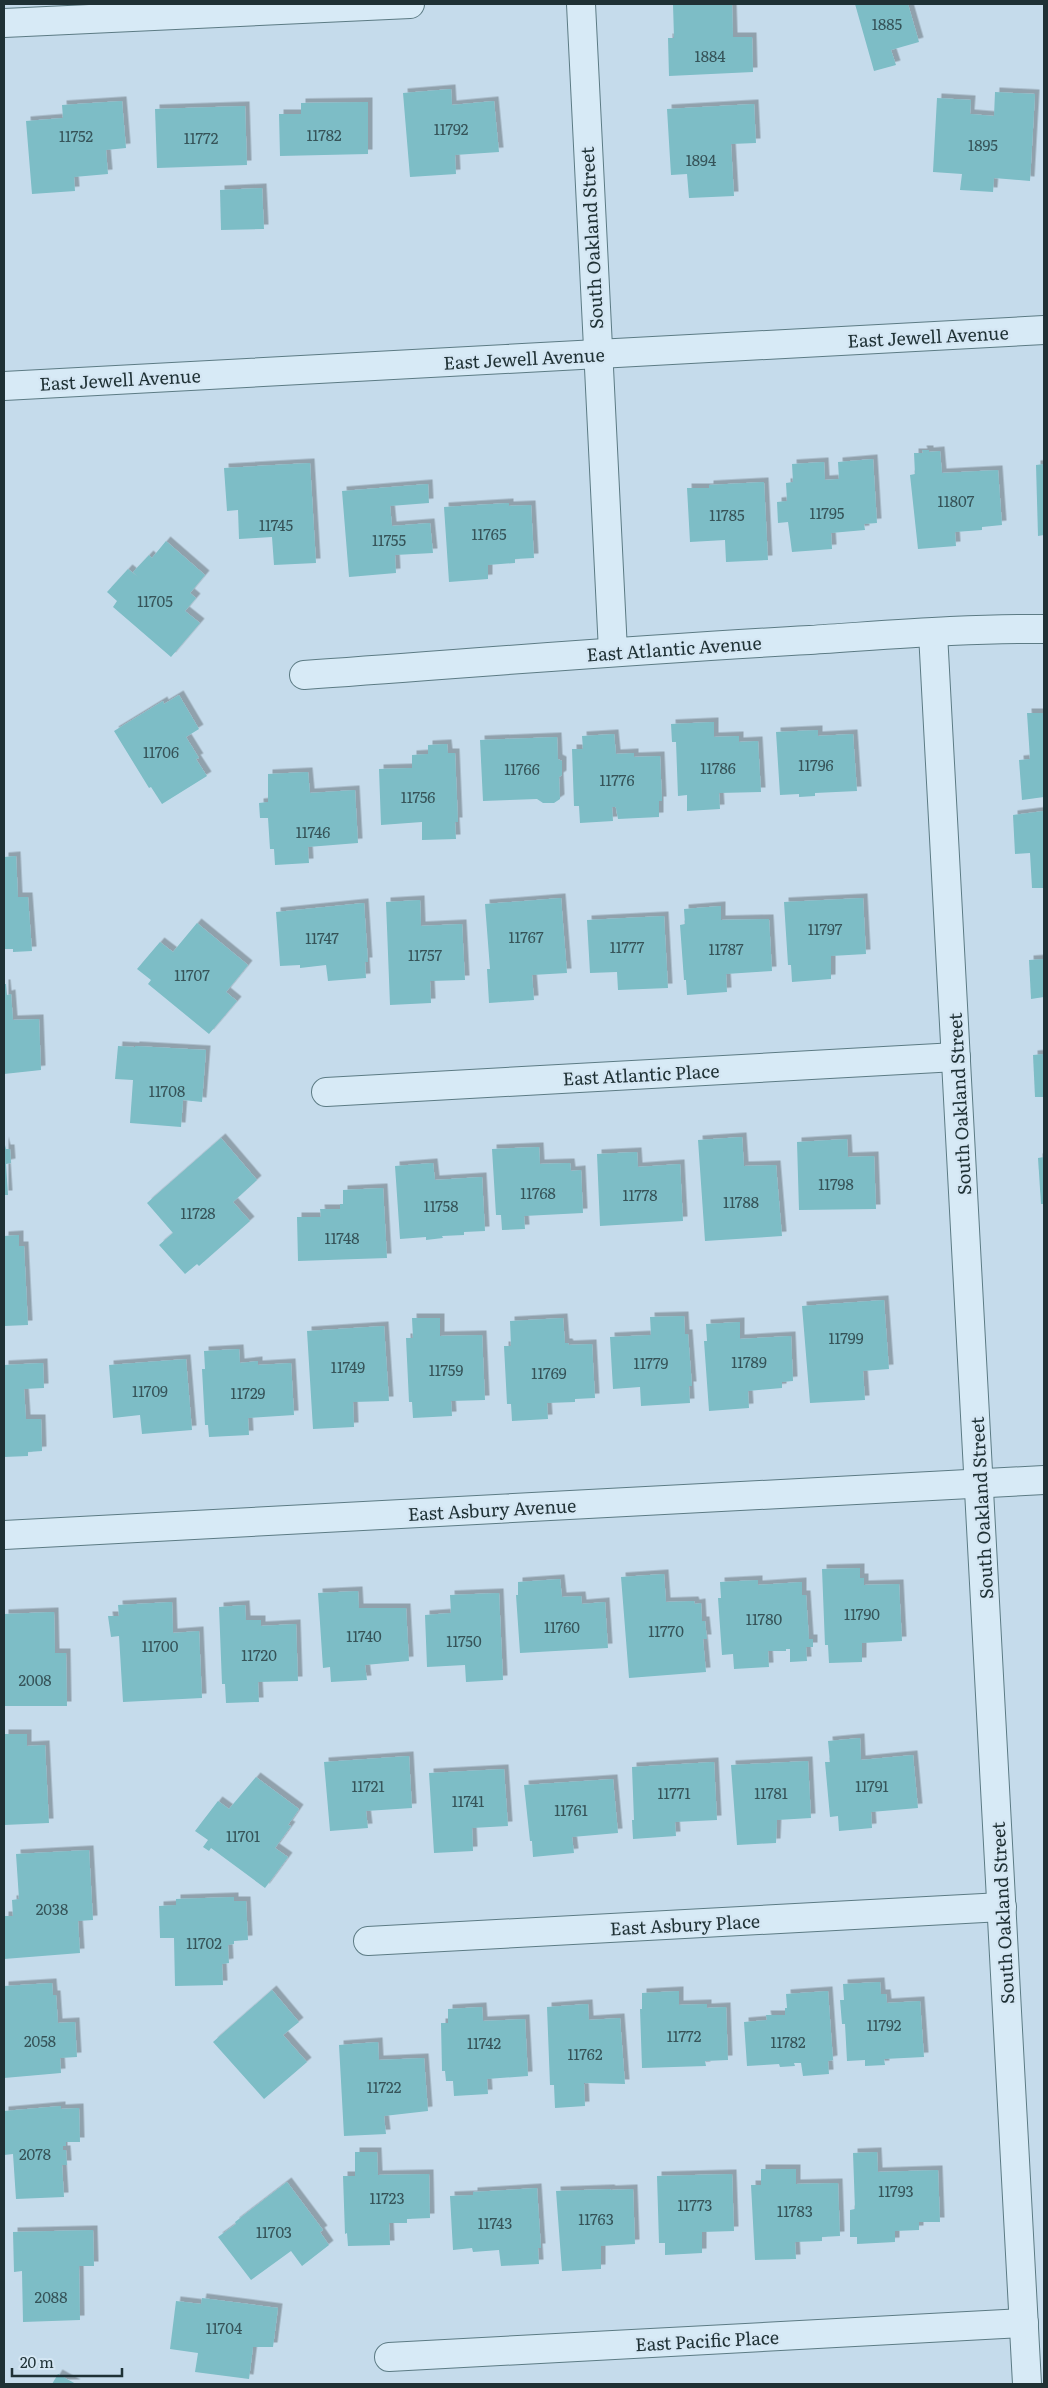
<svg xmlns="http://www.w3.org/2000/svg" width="1048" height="2388" font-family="Literata,serif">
	<defs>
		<filter id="shadow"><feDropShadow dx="4.5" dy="-4.5" stdDeviation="0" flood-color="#0004"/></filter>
	</defs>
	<rect width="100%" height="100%" fill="#c5dbeb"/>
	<g fill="#7dbdc6" filter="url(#shadow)">
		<path d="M673,4H732L733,37H752L753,72L669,76L668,38H674Z"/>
		<path d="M855,4H908L919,42L891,50L896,65L874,71Z"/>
		<path d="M451,89L452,105L494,101L499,152L455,155L456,174L410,177L403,93Z"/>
		<path d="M995,92L1035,94L1030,181L994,178L993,192L960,190L962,174L933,172L937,98L971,100L970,114L994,116Z"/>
		<path d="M122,101L126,148L106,150L108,174L74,177L75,191L32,194L26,121L63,118L62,105Z"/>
		<path d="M368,102V154L280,156L279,114H301V103Z"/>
		<path d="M754,104L756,143L731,144L734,196L689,198L687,174L671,175L667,109Z"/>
		<path d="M245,106L247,165L157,168L155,109Z"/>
		<path d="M262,188L264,229L221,230L220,190Z"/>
		<path d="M922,450H929V452L940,451L942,473L998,470L1002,525L982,527V530L955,532L956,546L918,549L910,475L915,474L914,453H923Z"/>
		<path d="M873,459L877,523L864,524L865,530L831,533L832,549L792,552L788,522L778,523L777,502L787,501L786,483L793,482L792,464L824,462L825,480L839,479L838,462Z"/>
		<path d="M310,463L316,563L274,565L272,537L239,539L238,510L227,511L224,468Z"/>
		<path d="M1044,464V535L1038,536L1036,465Z"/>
		<path d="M764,482L768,560L726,562L725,540L690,542L687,488H709V485Z"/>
		<path d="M428,484L429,503L390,506L392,526L430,523L433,553L395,555L396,573L349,577L342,491Z"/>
		<path d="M509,503V506L531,505L534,558L515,559V563L488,565V579L449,582L444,507Z"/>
		<path d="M166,541L205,575L190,593L196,598L185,611L200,623L171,657L113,607L117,601L107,592L128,569L138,577L133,572L149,555L152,558Z"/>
		<path d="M179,695L199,729L186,737L199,758L196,759L207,776L162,804L151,787L149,788L114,731L163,701L164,704Z"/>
		<path d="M1027,713H1044V797L1022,800L1019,760L1030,759Z"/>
		<path d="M714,722V737L739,736V742L758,741L761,792L719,793L720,809L687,811V795L678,796L676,742H672L671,724Z"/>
		<path d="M818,730V736L853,734L857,791L815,793V796L799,797V794L780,795L776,732Z"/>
		<path d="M614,734L616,754L634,753V757L660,756L662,801H659V817L618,819L615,803L616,807H612L613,821L580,823L579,806H574L572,749H583L582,736Z"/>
		<path d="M557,737L558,759L562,761V775L559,777L560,799L554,803H543L537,799L483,801L480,740Z"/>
		<path d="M447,744L448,753H455L458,822H455L456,839L422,840V822L381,825L379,769L412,768V755L428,754V745Z"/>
		<path d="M308,772L310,793L355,790L358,843L308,847L309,863L275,865L274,849H270L268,818H260L259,803L268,802V774Z"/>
		<path d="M1044,811V888H1032L1030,853L1015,854L1013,815Z"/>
		<path d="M16,856L18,897H28L32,951L13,952V949H4V857Z"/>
		<path d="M561,898L567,973L532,975L534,1000L489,1003L487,969H490L485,904Z"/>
		<path d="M863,898L866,954L831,956V979L792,982L791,965H788L784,902Z"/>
		<path d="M420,900L421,926L462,924L465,980L430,981L431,1003L390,1005L386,902Z"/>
		<path d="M364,903L368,962H365L366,978L328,981L326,965L300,968V965L280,966L276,912Z"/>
		<path d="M721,906V920L769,919L772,971L726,974L727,992L687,995L686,980H684L680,925L685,924L684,909Z"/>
		<path d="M664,916L668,988L618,990L617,972L590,973L587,920Z"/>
		<path d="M197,923L248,965L226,992L237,1001L209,1034L148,984L151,980L137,969L160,942L173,952Z"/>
		<path d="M1044,959V997L1031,999L1029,960Z"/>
		<path d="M4,984H6L7,995L11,994L13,1020L39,1019L41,1070L4,1074Z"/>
		<path d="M118,1046L135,1047V1046L206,1050L202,1102L183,1100L181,1127L130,1123L133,1080L115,1079Z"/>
		<path d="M1044,1054V1097H1035L1033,1055Z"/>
		<path d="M742,1137L744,1166L776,1165L782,1236L705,1241L698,1140Z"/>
		<path d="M221,1138L257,1180L233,1202L250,1221L199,1266L197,1264L185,1274L159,1245L173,1233L147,1203Z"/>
		<path d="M847,1139L848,1157L874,1156L876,1209L799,1210L797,1142Z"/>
		<path d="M4,1141L6,1149H10L11,1163L6,1164L8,1195H4Z"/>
		<path d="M539,1147L540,1164L570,1163L571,1171L581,1170L583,1213L524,1216L525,1229L502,1230L501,1215H496L492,1149Z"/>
		<path d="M637,1152L638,1167L680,1164L683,1221L600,1226L597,1154Z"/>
		<path d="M1044,1157V1204H1041L1038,1158Z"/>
		<path d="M433,1163L435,1180L482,1177L485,1231L464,1232V1235L442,1236L443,1238L426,1240V1237L400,1239L395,1166Z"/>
		<path d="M383,1188L387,1258L298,1261L297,1217H321L320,1209H340V1204H343V1190Z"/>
		<path d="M19,1235V1246H24L28,1325L4,1326V1236Z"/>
		<path d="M884,1300L889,1369L863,1371L865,1400L810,1403L802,1306Z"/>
		<path d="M684,1316L685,1334H688L692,1386H689L690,1403L641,1406L640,1387L613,1389L610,1337L651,1335L650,1317Z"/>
		<path d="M412,1318H440V1336L482,1335L485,1400L451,1401L452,1416L413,1418L412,1402H409L406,1338H413Z"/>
		<path d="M563,1318L565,1343H568L569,1345L592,1344L595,1398L575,1399V1402L547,1403L548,1419L512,1421L511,1404H507L504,1346H511L510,1321Z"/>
		<path d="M740,1322V1339L791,1336L793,1381L782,1382V1388L748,1391L749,1408L709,1411L704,1341H707L706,1324Z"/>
		<path d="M384,1326L389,1401L353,1402L354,1427L313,1429L307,1331Z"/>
		<path d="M239,1349L240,1363L258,1361V1365L291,1363L294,1415L248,1418L249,1435L209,1437L208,1425H205L202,1369H205L204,1351Z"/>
		<path d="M186,1359L192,1430L142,1434L140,1415L113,1418L109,1365Z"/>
		<path d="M43,1363L44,1388L24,1389L26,1419H41L42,1451L28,1452V1456L4,1457V1365Z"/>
		<path d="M860,1568V1578H864V1585L899,1584L902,1641L862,1643V1662L829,1663L828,1645H825L822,1569Z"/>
		<path d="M664,1574L666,1602L694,1601L695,1604L701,1603L702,1621H705L707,1639H703L706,1672L629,1678L621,1577Z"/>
		<path d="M560,1579L562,1597L581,1596L582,1604L605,1602L608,1648L520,1653L516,1595H518V1582Z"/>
		<path d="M758,1580V1585L802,1582V1595H806L809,1639H813V1647H806L807,1661L790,1662V1649H786V1651H768L769,1667L734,1669L733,1654L722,1655L718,1598H721L720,1582Z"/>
		<path d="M358,1591L359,1608H406L409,1661L365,1665L367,1680L331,1682L330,1667L323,1668L318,1593Z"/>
		<path d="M499,1593L503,1680L466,1682L465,1665L427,1667L425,1615L451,1613L450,1595Z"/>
		<path d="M172,1602L173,1633L199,1631L202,1698L123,1702L119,1636L111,1637L108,1616H119L118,1605Z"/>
		<path d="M245,1605L246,1620H261V1626L296,1624L298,1681L258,1682L259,1702L226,1703L225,1684H222L219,1607Z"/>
		<path d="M54,1612L55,1653H66L67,1706H4V1614Z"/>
		<path d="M4,1734H27V1746L45,1745L49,1823L4,1825Z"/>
		<path d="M860,1738L861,1760L913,1755L918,1808L871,1812L872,1828L839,1831L838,1816L830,1817L825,1762H830L828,1741Z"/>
		<path d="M409,1756L412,1808L366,1811L368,1828L330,1831L324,1762Z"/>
		<path d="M808,1761L811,1818L777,1820L776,1843L737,1845L731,1765Z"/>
		<path d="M714,1762L717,1820L675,1822L676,1836L633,1839L632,1820H634L632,1767Z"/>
		<path d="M504,1769L508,1826L472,1828L473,1851L434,1853L429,1773Z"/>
		<path d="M256,1777L299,1809L288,1825L291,1826L275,1848L288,1857L265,1888L211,1848L209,1851L203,1847L208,1840L195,1831L218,1801L229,1809Z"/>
		<path d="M613,1779L618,1833L572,1837L574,1853L533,1857L532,1841H530L524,1785Z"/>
		<path d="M89,1850L93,1920L78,1921L80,1953L4,1959V1916H13L12,1900L19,1899L16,1854Z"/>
		<path d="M234,1897V1901H246L248,1940L234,1941V1944L228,1945L229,1963L222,1964L223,1985L175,1986L174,1938H160L159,1906L176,1905V1899Z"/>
		<path d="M880,1982L881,1994H886L887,2003L920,2001L924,2057L884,2059L885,2065L865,2066V2060L847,2061L845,2024H842L840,2000H844L843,1984Z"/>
		<path d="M52,1983L53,1995H56L58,2023L75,2022L77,2057L60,2058L61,2073L4,2078V1986Z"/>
		<path d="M272,1990L299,2022L283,2035L307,2062L264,2099L213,2042Z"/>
		<path d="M679,1991V2005L707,2004V2008L726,2007L728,2060L705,2061L706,2066L642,2068L640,2009H642V1993Z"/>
		<path d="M828,1991L833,2060L828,2061L829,2074L803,2076L801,2063H794L795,2066L780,2067L779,2064L747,2066L744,2022L767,2020L766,2015H785V2008H787L786,1994Z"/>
		<path d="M588,2004L589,2020L620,2018L625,2084L584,2083L585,2106L555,2108L554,2085H550L547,2007Z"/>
		<path d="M482,2007L483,2021L525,2019L528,2076L487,2079L488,2094L454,2096L453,2081H446L445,2071H442L441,2023H448V2009Z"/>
		<path d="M378,2042L379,2060L424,2058L428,2111L384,2116L386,2134L344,2136L339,2045Z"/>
		<path d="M61,2106V2109L79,2108L80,2142H66V2146H63V2150H66L67,2165H62L64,2197L16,2199L13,2154L4,2155V2111Z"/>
		<path d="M355,2152H377L378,2175L429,2174L430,2218L407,2219V2223H389L390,2245L348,2246L347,2233L345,2234L343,2176H355Z"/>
		<path d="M877,2152L878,2172L938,2170L940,2222H919V2230L895,2231V2242L857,2244V2237H850V2210L855,2209L853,2153Z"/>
		<path d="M761,2169H796V2184L838,2183L840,2236L822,2237V2241L795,2242L796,2259L755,2260L751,2185H761Z"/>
		<path d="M732,2174L734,2231L702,2232V2253L665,2255V2243H659L657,2176Z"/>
		<path d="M287,2182L323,2230L320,2232L329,2245L302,2266L291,2251L251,2280L218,2237L236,2224L235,2222Z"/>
		<path d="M537,2188L541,2248H538L539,2264L501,2266L499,2250L473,2252L472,2248L453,2250L450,2196L473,2195V2192Z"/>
		<path d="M610,2189L611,2190L633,2189L635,2244L601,2246V2269L562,2271L556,2191Z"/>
		<path d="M93,2230L94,2266H79L80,2320L23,2322L22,2271L14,2272L13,2232Z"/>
		<path d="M202,2298L278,2308L273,2347H253L249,2379L195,2372L198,2353L170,2349L176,2301L201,2304Z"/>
		<path d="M58,2374L76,2384H52Z"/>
	</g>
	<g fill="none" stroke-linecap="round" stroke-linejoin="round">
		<defs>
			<g id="minor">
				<path d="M581,4L613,651"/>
				<path d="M4,23L410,4"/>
				<path d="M4,386L1044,330"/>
				<path d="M933,633L1027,2384"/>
				<path d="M304,675C473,663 641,649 810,640C888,635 966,628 1044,629"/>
				<path d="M326,1092L956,1057"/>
				<path d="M4,1535L1044,1480"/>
				<path d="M368,1941L1002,1907"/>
				<path d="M389,2357L1024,2323"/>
			</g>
		</defs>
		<use href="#minor" stroke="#5c7b84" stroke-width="30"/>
		<use href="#minor" stroke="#d7eaf6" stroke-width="28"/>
	</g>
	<g text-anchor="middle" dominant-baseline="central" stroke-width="4.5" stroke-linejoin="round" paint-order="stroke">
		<g font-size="15" fill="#365459">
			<text x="887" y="23">1885</text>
			<text x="710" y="55">1884</text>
			<text x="451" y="128">11792</text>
			<text x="324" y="134">11782</text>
			<text x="76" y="135">11752</text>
			<text x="201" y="137">11772</text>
			<text x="983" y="144">1895</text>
			<text x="701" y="159">1894</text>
			<text x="956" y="500">11807</text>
			<text x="827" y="512">11795</text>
			<text x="727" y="514">11785</text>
			<text x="276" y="524">11745</text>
			<text x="489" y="533">11765</text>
			<text x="389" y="539">11755</text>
			<text x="155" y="600">11705</text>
			<text x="161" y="751">11706</text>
			<text x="816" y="764">11796</text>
			<text x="718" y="767">11786</text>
			<text x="522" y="768">11766</text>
			<text x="617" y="779">11776</text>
			<text x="418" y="796">11756</text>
			<text x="313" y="831">11746</text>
			<text x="825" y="928">11797</text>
			<text x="526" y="936">11767</text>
			<text x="322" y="937">11747</text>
			<text x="627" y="946">11777</text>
			<text x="726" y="948">11787</text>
			<text x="425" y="954">11757</text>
			<text x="192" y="974">11707</text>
			<text x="167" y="1090">11708</text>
			<text x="836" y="1183">11798</text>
			<text x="538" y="1192">11768</text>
			<text x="640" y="1194">11778</text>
			<text x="741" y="1201">11788</text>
			<text x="441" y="1205">11758</text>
			<text x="198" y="1212">11728</text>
			<text x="342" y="1237">11748</text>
			<text x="846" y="1337">11799</text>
			<text x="749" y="1361">11789</text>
			<text x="651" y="1362">11779</text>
			<text x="348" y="1366">11749</text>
			<text x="446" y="1369">11759</text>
			<text x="549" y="1372">11769</text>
			<text x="150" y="1390">11709</text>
			<text x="248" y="1392">11729</text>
			<text x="862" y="1613">11790</text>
			<text x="764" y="1618">11780</text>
			<text x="562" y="1626">11760</text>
			<text x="666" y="1630">11770</text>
			<text x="364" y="1635">11740</text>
			<text x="464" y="1640">11750</text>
			<text x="160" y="1645">11700</text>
			<text x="259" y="1654">11720</text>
			<text x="35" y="1679">2008</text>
			<text x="368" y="1785">11721</text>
			<text x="872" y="1785">11791</text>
			<text x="674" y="1792">11771</text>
			<text x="771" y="1792">11781</text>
			<text x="468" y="1800">11741</text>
			<text x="571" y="1809">11761</text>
			<text x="243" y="1835">11701</text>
			<text x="52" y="1908">2038</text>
			<text x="204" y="1942">11702</text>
			<text x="884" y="2024">11792</text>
			<text x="684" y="2035">11772</text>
			<text x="40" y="2040">2058</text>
			<text x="788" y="2041">11782</text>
			<text x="484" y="2042">11742</text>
			<text x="585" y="2053">11762</text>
			<text x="384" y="2086">11722</text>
			<text x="35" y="2153">2078</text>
			<text x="896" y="2190">11793</text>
			<text x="387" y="2197">11723</text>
			<text x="695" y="2204">11773</text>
			<text x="795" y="2210">11783</text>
			<text x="596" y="2218">11763</text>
			<text x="495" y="2222">11743</text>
			<text x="274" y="2231">11703</text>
			<text x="51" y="2296">2088</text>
			<text x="224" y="2327">11704</text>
		</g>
		<g font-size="18" fill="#1f3135" stroke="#d4e6f3">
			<text transform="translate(591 238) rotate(-93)">South Oakland Street</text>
			<text transform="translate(928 336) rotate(-3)">East Jewell Avenue</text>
			<text transform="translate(524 358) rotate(-3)">East Jewell Avenue</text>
			<text transform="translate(120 379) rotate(-3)">East Jewell Avenue</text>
			<text transform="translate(674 648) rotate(-4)">East Atlantic Avenue</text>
			<text transform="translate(641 1074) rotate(-3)">East Atlantic Place</text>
			<text transform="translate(959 1104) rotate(-93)">South Oakland Street</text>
			<text transform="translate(981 1508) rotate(-93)">South Oakland Street</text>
			<text transform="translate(492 1509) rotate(-3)">East Asbury Avenue</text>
			<text transform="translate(1002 1913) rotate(-93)">South Oakland Street</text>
			<text transform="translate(685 1924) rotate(-3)">East Asbury Place</text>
			<text transform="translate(707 2340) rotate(-3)">East Pacific Place</text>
		</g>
	</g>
	<rect width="1048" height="2388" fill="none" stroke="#1f3135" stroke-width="10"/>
	<path d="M12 2368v8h110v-8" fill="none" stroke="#1f3135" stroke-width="2.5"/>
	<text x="20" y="2368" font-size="15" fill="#1f3135" stroke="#d4e6f3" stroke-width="4" paint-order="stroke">20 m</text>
</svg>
